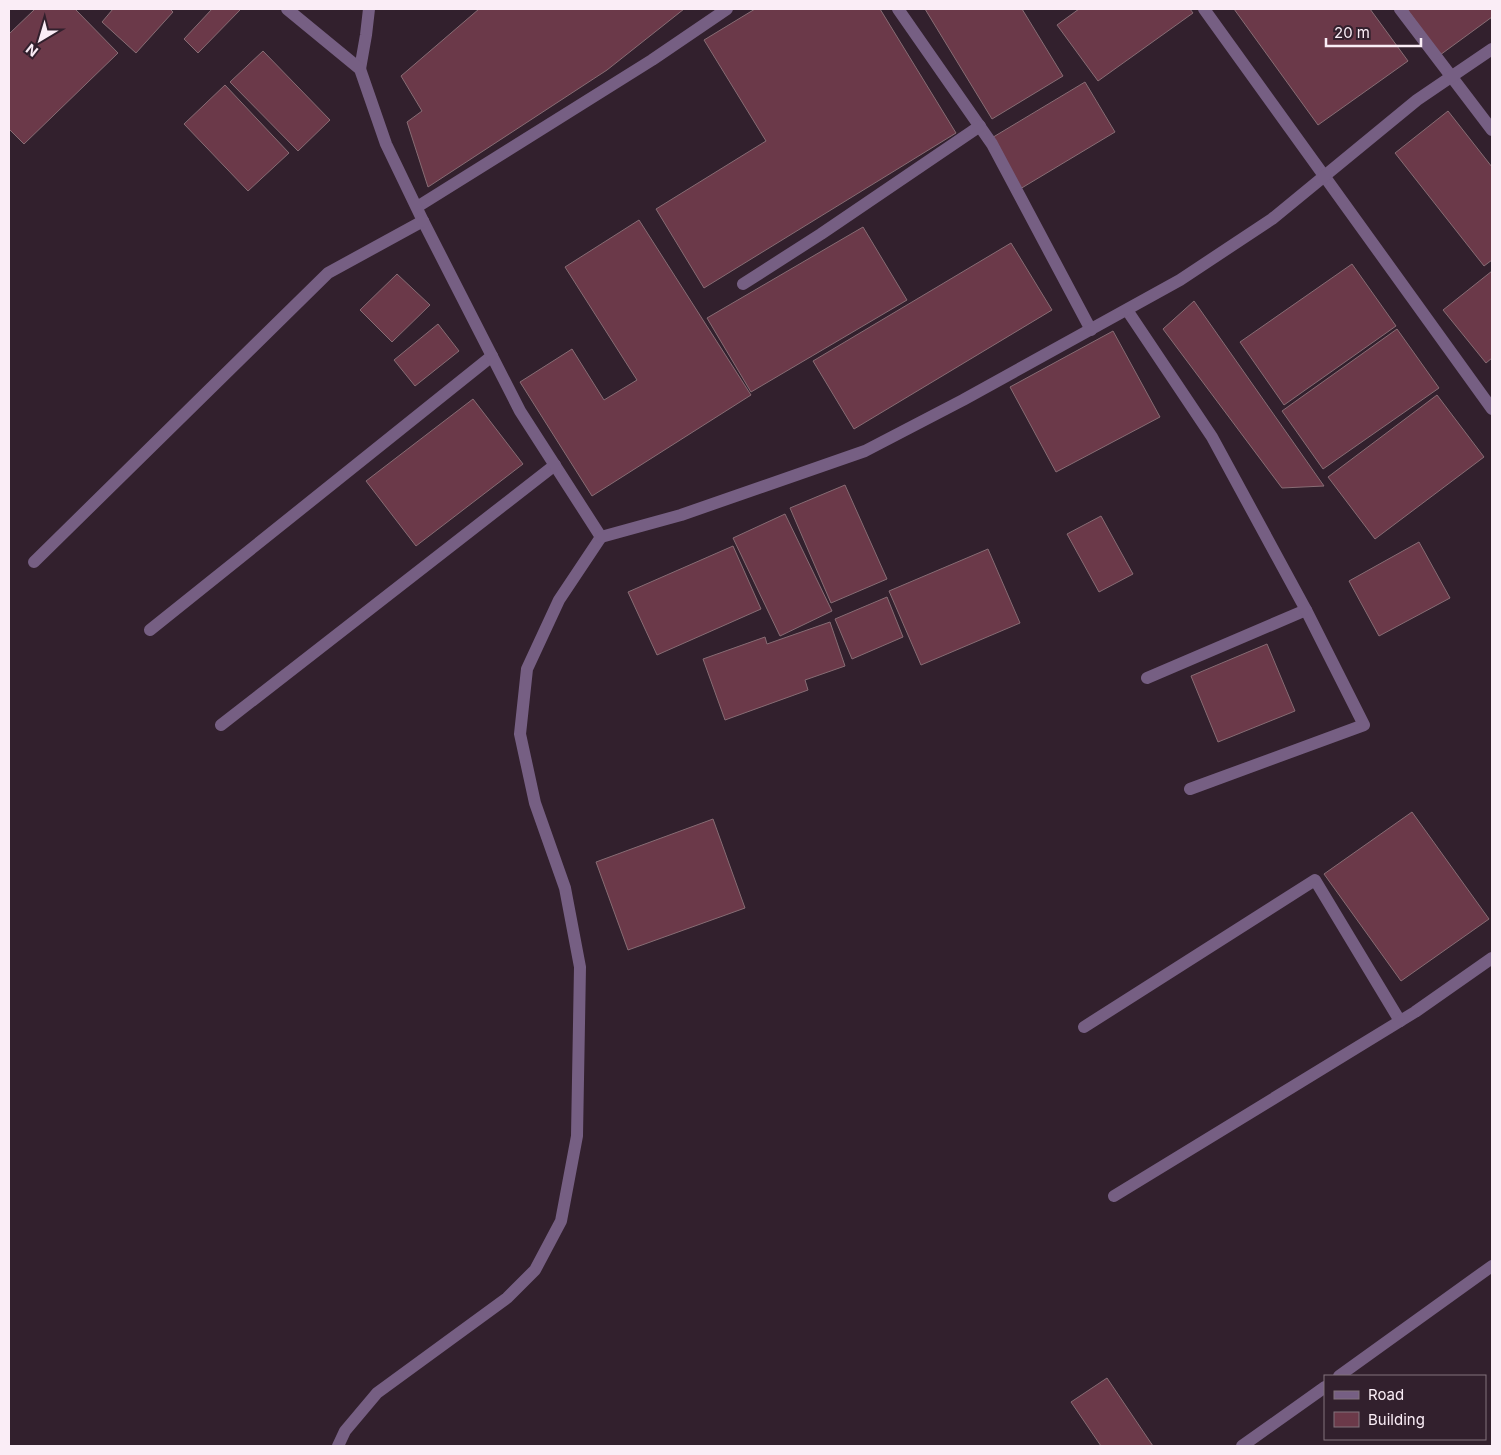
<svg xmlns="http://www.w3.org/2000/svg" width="1501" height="1455" font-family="Inter,sans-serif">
	<rect width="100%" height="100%" fill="#32202d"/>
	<g fill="#6b3949" stroke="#876c74">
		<path d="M35,9H75L118,53L24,144L9,129V34Z"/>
		<path d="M113,9H170L173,12L136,53L102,22Z"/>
		<path d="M212,9H238L240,10L198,53L184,39Z"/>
		<path d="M479,9H684L607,70L428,187L407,122L422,111L401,76Z"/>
		<path d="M755,9H880L956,133L704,288L656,209L766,141L704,40Z"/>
		<path d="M925,9H1022L1063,76L992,119Z"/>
		<path d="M1079,9H1190L1193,13L1098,81L1057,25Z"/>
		<path d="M1234,9H1370L1408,61L1318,125Z"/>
		<path d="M1407,9H1492V17L1440,55Z"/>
		<path d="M263,51L330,120L298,151L230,82Z"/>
		<path d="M1085,82L1115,132L1020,189L990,139Z"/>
		<path d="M225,85L289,153L248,191L184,124Z"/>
		<path d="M1448,111L1492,167V260L1484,266L1395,153Z"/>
		<path d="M639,220L751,395L592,496L520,382L572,349L604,400L637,380L565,267Z"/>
		<path d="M863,227L907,300L751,392L707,318Z"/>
		<path d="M1011,243L1052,310L854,429L813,361Z"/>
		<path d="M1352,264L1396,326L1284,405L1240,342Z"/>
		<path d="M1492,271V358L1486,363L1443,310Z"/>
		<path d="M397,274L430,305L392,342L360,310Z"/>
		<path d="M1194,301L1324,486L1282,488L1163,329Z"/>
		<path d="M438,324L459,351L415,386L394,360Z"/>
		<path d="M1397,329L1439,388L1323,469L1282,411Z"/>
		<path d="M1113,331L1160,417L1056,472L1010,387Z"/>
		<path d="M1437,395L1484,457L1375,539L1328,477Z"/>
		<path d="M473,399L523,464L416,546L366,481Z"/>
		<path d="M845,485L887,579L831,603L790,508Z"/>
		<path d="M785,514L832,611L780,636L733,538Z"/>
		<path d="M1101,516L1133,574L1099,592L1067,534Z"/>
		<path d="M1419,542L1450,598L1379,636L1349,581Z"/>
		<path d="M733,546L761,609L657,655L628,592Z"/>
		<path d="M988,549L1020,623L921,665L889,591Z"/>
		<path d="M887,597L903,637L852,659L835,619Z"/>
		<path d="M830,622L845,666L805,680L808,690L725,720L703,659L765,637L767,644Z"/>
		<path d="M1267,644L1295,711L1218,742L1191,676Z"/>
		<path d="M1412,812L1489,919L1401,981L1324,874Z"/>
		<path d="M713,819L745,908L628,950L596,862Z"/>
		<path d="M1107,1378L1153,1446H1101L1071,1402Z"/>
	</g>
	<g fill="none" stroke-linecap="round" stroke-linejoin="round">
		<g stroke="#765f83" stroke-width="12">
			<path d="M898,9L992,144L1091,330"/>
			<path d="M1204,9L1492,409"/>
			<path d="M1400,9L1492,130"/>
			<path d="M360,69L366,35L369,9"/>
			<path d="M417,207L652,60L727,9"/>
			<path d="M743,284L821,234L980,126"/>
			<path d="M150,630L492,356"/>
			<path d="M1147,678L1306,610"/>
			<path d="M221,725L555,465"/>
			<path d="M1084,1027L1315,880L1400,1021"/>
		</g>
		<g stroke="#765f83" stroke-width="12">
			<path d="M287,9L360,69L386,144L423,221L520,411L601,537L559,600L527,669L520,734L535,803L565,888L580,967L577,1136L561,1221L535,1270L507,1298L377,1393L345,1431L338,1446"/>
			<path d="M1127,310L1212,437L1306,610L1364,725L1190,789"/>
			<path d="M601,537L681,515L865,451L963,400L1180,280L1272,219L1417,100L1492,49"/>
			<path d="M34,562L328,273L423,221"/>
			<path d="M1114,1196L1415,1012L1492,958"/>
			<path d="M1339,1376L1492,1266"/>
			<path d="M1242,1446L1325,1387"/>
		</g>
	</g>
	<rect width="1501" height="1455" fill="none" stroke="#faedf6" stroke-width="20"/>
	<rect x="1324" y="1375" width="162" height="65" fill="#32202d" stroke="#82727d"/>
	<rect x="1334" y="1391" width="25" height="8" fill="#765f83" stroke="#82727d"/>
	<text x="1368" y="1400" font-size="15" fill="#faedf6">Road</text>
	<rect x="1334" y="1412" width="25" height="15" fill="#6b3949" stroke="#82727d"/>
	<text x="1368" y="1425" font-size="15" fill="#faedf6">Building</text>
	<g transform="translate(40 40) rotate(218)" stroke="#32202d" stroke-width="4" paint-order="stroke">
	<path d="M0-4L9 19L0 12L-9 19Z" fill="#faedf6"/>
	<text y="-8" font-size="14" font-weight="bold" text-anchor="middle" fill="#faedf6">N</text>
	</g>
	<path d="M1326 38v8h95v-8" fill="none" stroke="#faedf6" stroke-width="2.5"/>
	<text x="1334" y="38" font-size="15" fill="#faedf6" stroke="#32202d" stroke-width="4" paint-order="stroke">20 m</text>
</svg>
